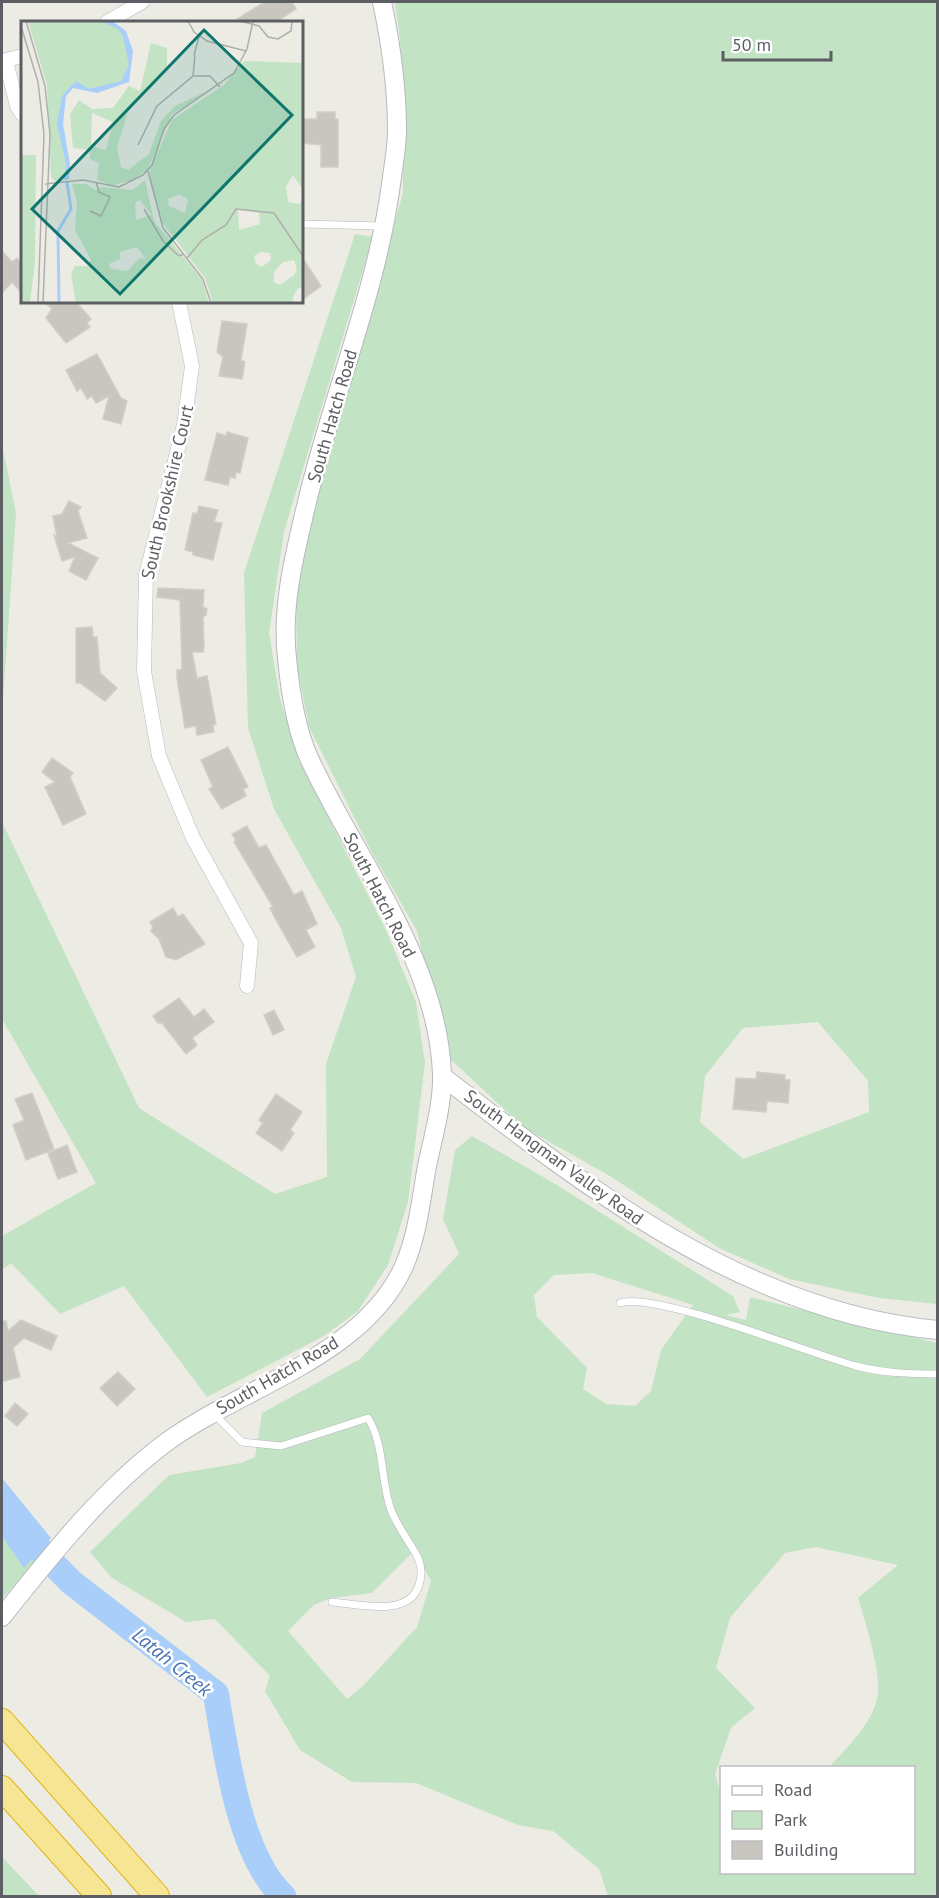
<svg xmlns="http://www.w3.org/2000/svg" width="939" height="1898" font-family="'PT Sans',sans-serif">
	<rect width="100%" height="100%" fill="#edece4"/>
	<g fill="#c2e3c4" fill-rule="evenodd">
		<path d="M395,2H937V1304L879,1298L789,1279L719,1248L610,1176L523,1127L447,1056L417,931L371,851L309,727L297,666L296,603L311,514L403,193L400,40ZM818,1022L868,1081L869,1112L743,1159L700,1122L705,1076L743,1028Z"/>
		<path d="M355,234L373,237L284,532L269,633L280,699L299,761L386,930L416,1002L425,1063L408,1202L388,1265L358,1311L324,1336L207,1397L124,1286L60,1314L11,1263L2,1270V1236L96,1183L2,1019V822L139,1108L275,1194L327,1177L326,1064L356,977L341,928L274,809L248,728L244,573Z"/>
		<path d="M2,444L16,513L2,714Z"/>
		<path d="M472,1136L552,1182L733,1296L740,1312L726,1315L746,1320L750,1297L937,1343V1896H608L599,1869L553,1831L518,1825L416,1783L352,1782L300,1750L265,1691L270,1676L215,1619L186,1622L112,1578L90,1552L169,1475L241,1463L255,1457L262,1413L360,1359L459,1254L443,1219L455,1150ZM592,1273L693,1305L661,1350L651,1391L635,1406L606,1404L583,1389L587,1368L537,1317L534,1295L554,1275ZM816,1547L898,1565L858,1598C865,1620 881,1673 878,1694C874,1722 847,1748 829,1767L914,1768V1872H722L721,1795L715,1774L731,1728L755,1708L716,1668L730,1618L785,1553ZM414,1551L431,1581L417,1627L364,1685L347,1699L288,1631L314,1605L331,1598L372,1593Z"/>
		<path d="M2,1495L48,1546L2,1599Z"/>
		<path d="M2,1857L39,1896H2Z"/>
	</g>
	<path fill="#a8cef9" d="M2,1478L51,1538L24,1568L2,1536Z"/>
	<g fill="none" stroke-linecap="round" stroke-linejoin="round">
		<path stroke="#a8cef9" stroke-width="26" d="M2,1502L35,1545L71,1582L216,1694C226,1753 239,1855 283,1896"/>
	</g>
	<g fill="#c9c6c0" stroke="#d1cec2" stroke-width="1.5">
		<path d="M265,2H292L296,9L276,22H232Z"/>
		<path d="M317,112H335V119H338V167H321V145L302,143V119H317Z"/>
		<path d="M2,251L12,262L17,258L22,263V293L12,282L2,293Z"/>
		<path d="M302,257L321,286L302,300Z"/>
		<path d="M45,302H76L91,319L87,323L90,327L66,343L46,318L52,309Z"/>
		<path d="M222,321L247,324L241,360L245,362L242,379L219,376L223,357L217,352Z"/>
		<path d="M97,354L121,398L127,401L121,424L103,419L109,396L96,403L92,396L87,399L81,388L77,391L66,370Z"/>
		<path d="M227,432L248,438L240,473L236,472L235,478L230,477L228,485L205,480L217,433L226,436Z"/>
		<path d="M69,501L81,507L78,511L87,538L68,543L98,558L86,580L69,571L75,557L62,561L54,535L57,537L53,516L62,514Z"/>
		<path d="M199,506L218,510L214,522L222,523L213,560L193,555V552L185,550L193,513L197,514Z"/>
		<path d="M158,588L204,590L203,607L207,609L206,615L203,617L204,647L203,652H192L197,678L207,676L216,724L213,725L214,732L197,735L196,726L185,728L177,678V670L182,669L180,600L157,597Z"/>
		<path d="M92,627L93,637H97L100,673L117,688L105,701L80,683H76V628Z"/>
		<path d="M228,747L248,787L243,789L246,796L222,809L209,789L213,787L201,760Z"/>
		<path d="M52,758L73,773L70,777L86,814L63,825L45,787L55,782L42,772Z"/>
		<path d="M247,826L259,848L266,845L294,895L302,891L317,924L306,930L315,947L297,957L275,918L270,908L273,907L234,842L236,841L232,834Z"/>
		<path d="M173,908L178,917L183,914L205,944L176,960L166,957L159,939L151,931L153,927L150,922Z"/>
		<path d="M179,998L194,1017L204,1009L214,1022L192,1038L197,1045L186,1054L162,1023H158L153,1016Z"/>
		<path d="M274,1010L284,1030L273,1035L264,1015Z"/>
		<path d="M757,1072L785,1075V1080H790L788,1103L767,1101L766,1112L733,1109L736,1078L756,1079Z"/>
		<path d="M32,1093L54,1149L26,1160L13,1125L24,1120L15,1099Z"/>
		<path d="M276,1094L302,1112L290,1130L294,1133L282,1151L256,1133L263,1123L259,1120Z"/>
		<path d="M67,1145L77,1172L58,1179L48,1153Z"/>
		<path d="M21,1320L57,1336L51,1350L24,1338L13,1348L20,1377L4,1381L2,1371V1321H6L8,1331Z"/>
		<path d="M118,1372L135,1389L117,1406L100,1388Z"/>
		<path d="M15,1403L28,1414L17,1426L5,1416Z"/>
	</g>
	<g fill="none" stroke-linecap="round" stroke-linejoin="round">
		<defs>
			<g id="lane">
				<path d="M302,224L383,226"/>
				<path d="M620,1303C654,1291 811,1354 856,1366C884,1373 909,1374 938,1374"/>
				<path d="M214,1414L242,1442L281,1446L368,1418C385,1446 380,1479 391,1510C398,1528 410,1542 418,1558C422,1568 422,1575 419,1585C409,1618 358,1604 332,1602"/>
			</g>
			<g id="street">
				<path d="M107,22L142,2"/>
				<path d="M2,61L22,56"/>
				<path d="M6,61L17,106L22,114"/>
				<path d="M179,302L192,366L184,425L146,575L144,671L159,756L193,838L251,943L247,986"/>
			</g>
			<g id="secondary">
				<path d="M442,1076C587,1188 748,1313 938,1330"/>
				<path d="M2,1617C51,1555 104,1488 168,1441C243,1387 364,1356 404,1266C418,1234 421,1199 427,1166C433,1137 443,1104 442,1074C438,960 355,858 309,758C296,729 290,690 287,658C281,605 295,553 307,502C333,393 378,289 392,177C394,162 397,146 397,131C397,87 391,44 382,2"/>
			</g>
			<g id="highway">
				<path d="M2,1721L157,1896"/>
				<path d="M2,1788L99,1896"/>
			</g>
		</defs>
		<use href="#lane" stroke="#b6b8bd" stroke-width="8"/>
		<use href="#street" stroke="#b6b8bd" stroke-width="15"/>
		<use href="#secondary" stroke="#b7b9bf" stroke-width="20"/>
		<use href="#highway" stroke="#e1b20f" stroke-width="26"/>
		<use href="#lane" stroke="#fff" stroke-width="7"/>
		<use href="#street" stroke="#fff" stroke-width="14"/>
		<use href="#secondary" stroke="#fff" stroke-width="18"/>
		<use href="#highway" stroke="#f6e592" stroke-width="24"/>
	</g>
	<g text-anchor="middle" dominant-baseline="central" stroke-width="5" stroke-linejoin="round" paint-order="stroke">
		<g font-size="18" fill="#5c5e63" stroke="#fff">
			<text transform="translate(332 416) rotate(-74)">South Hatch Road</text>
			<text transform="translate(167 492) rotate(-77)">South Brookshire Court</text>
			<text transform="translate(380 895) rotate(63)">South Hatch Road</text>
			<text transform="translate(554 1157) rotate(36)">South Hangman Valley Road</text>
			<text transform="translate(277 1375) rotate(-30)">South Hatch Road</text>
		</g>
		<g font-size="20" font-style="italic" fill="#4973b2" stroke="#fff">
			<text transform="translate(172 1662) rotate(39)">Latah Creek</text>
		</g>
	</g>
	<g transform="translate(21 21)">
		<rect width="282" height="282" fill="#edece4"/>
		<path d="M7,0H86L104,13L110,31L106,58L68,70L55,63L44,75L40,89L47,159L33,160L30,156L26,64ZM130,22L146,27V47L109,85L96,126L100,146L107,149L128,133L140,100L154,85L197,65L151,93L127,148L112,159L92,164L76,159L78,142L69,138V129L52,127L49,93L58,79L71,88L92,87L108,65L119,70ZM71,92L92,101L85,129L70,125ZM223,40L282,42V169L272,154L265,166L267,181L279,183L282,177V266L277,267L271,278L274,282H192L184,257L141,201L130,163L129,149L151,99L203,64ZM159,173L167,179L164,192L148,185L147,178ZM217,189L238,192L239,203L218,209ZM240,231L249,232L250,239L241,246L235,243L233,235ZM273,239L276,249L273,254L259,264L253,261V251L262,241ZM0,134H15L14,242L9,282H0ZM124,159L133,200L181,258L188,282H55L50,253L54,245H67L70,239L54,209L56,181L51,163H65L75,169L79,166L112,169ZM119,179L130,194L115,199L114,182ZM116,226L125,238L119,237L106,250L90,248L88,243L99,238V231Z" fill="#c2e3c4" fill-rule="evenodd"/>
		<path d="M80,0H91L105,10L112,30L108,61L76,72L52,67L45,75L42,103L49,143L48,158L43,159L45,143L36,103L41,75L55,60L68,68L100,60L108,44L102,15L97,8Z" fill="#a8cef9"/>
		<path fill="none" stroke="#a8cef9" stroke-width="3" d="M38,282L37,210L50,188L46,161"/>
		<path fill="none" stroke="#afafac" stroke-width="1.5" d="M5,0L24,65L29,113L22,282M167,0L173,11L186,20L225,30M219,0L238,5L247,16L257,18L270,10L271,0M0,5L17,61L23,113L17,282M173,34L178,16M172,55H189L199,66M117,124L136,85L172,55L174,34M127,150L142,207L182,258L190,282M24,163L62,159L98,166L122,154L131,144L143,108L153,94L213,52L226,28L232,0M123,188L142,220L158,235L163,233M69,190L80,195L89,176L78,171L75,161M166,237L181,219L205,204L215,188L253,192L282,235"/>
		<path fill="#0f766e" fill-opacity="0.15" stroke="#0f766e" stroke-width="3" d="M183,9L271,94L99,273L11,188Z"/>
		<rect width="282" height="282" fill="none" stroke="#5c5e63" stroke-width="3"/>
	</g>
	<rect width="939" height="1898" fill="none" stroke="#5c5e63" stroke-width="6"/>
	<rect x="720" y="1766" width="195" height="108" fill="#ffffff" stroke="#bebfc1" stroke-width="1.5"/>
	<rect x="732" y="1786" width="30" height="9" fill="#ffffff" stroke="#bebfc1" stroke-width="1.5"/>
	<text x="774" y="1796" font-size="18" fill="#5c5e63">Road</text>
	<rect x="732" y="1811" width="30" height="18" fill="#c2e3c4" stroke="#bebfc1" stroke-width="1.5"/>
	<text x="774" y="1826" font-size="18" fill="#5c5e63">Park</text>
	<rect x="732" y="1841" width="30" height="18" fill="#c9c6c0" stroke="#bebfc1" stroke-width="1.5"/>
	<text x="774" y="1856" font-size="18" fill="#5c5e63">Building</text>
	<path d="M723 51v9h108v-9" fill="none" stroke="#5c5e63" stroke-width="3"/>
	<text x="732" y="51" font-size="18" fill="#5c5e63" stroke="#ffffff" stroke-width="4.5" paint-order="stroke">50 m</text>
</svg>
